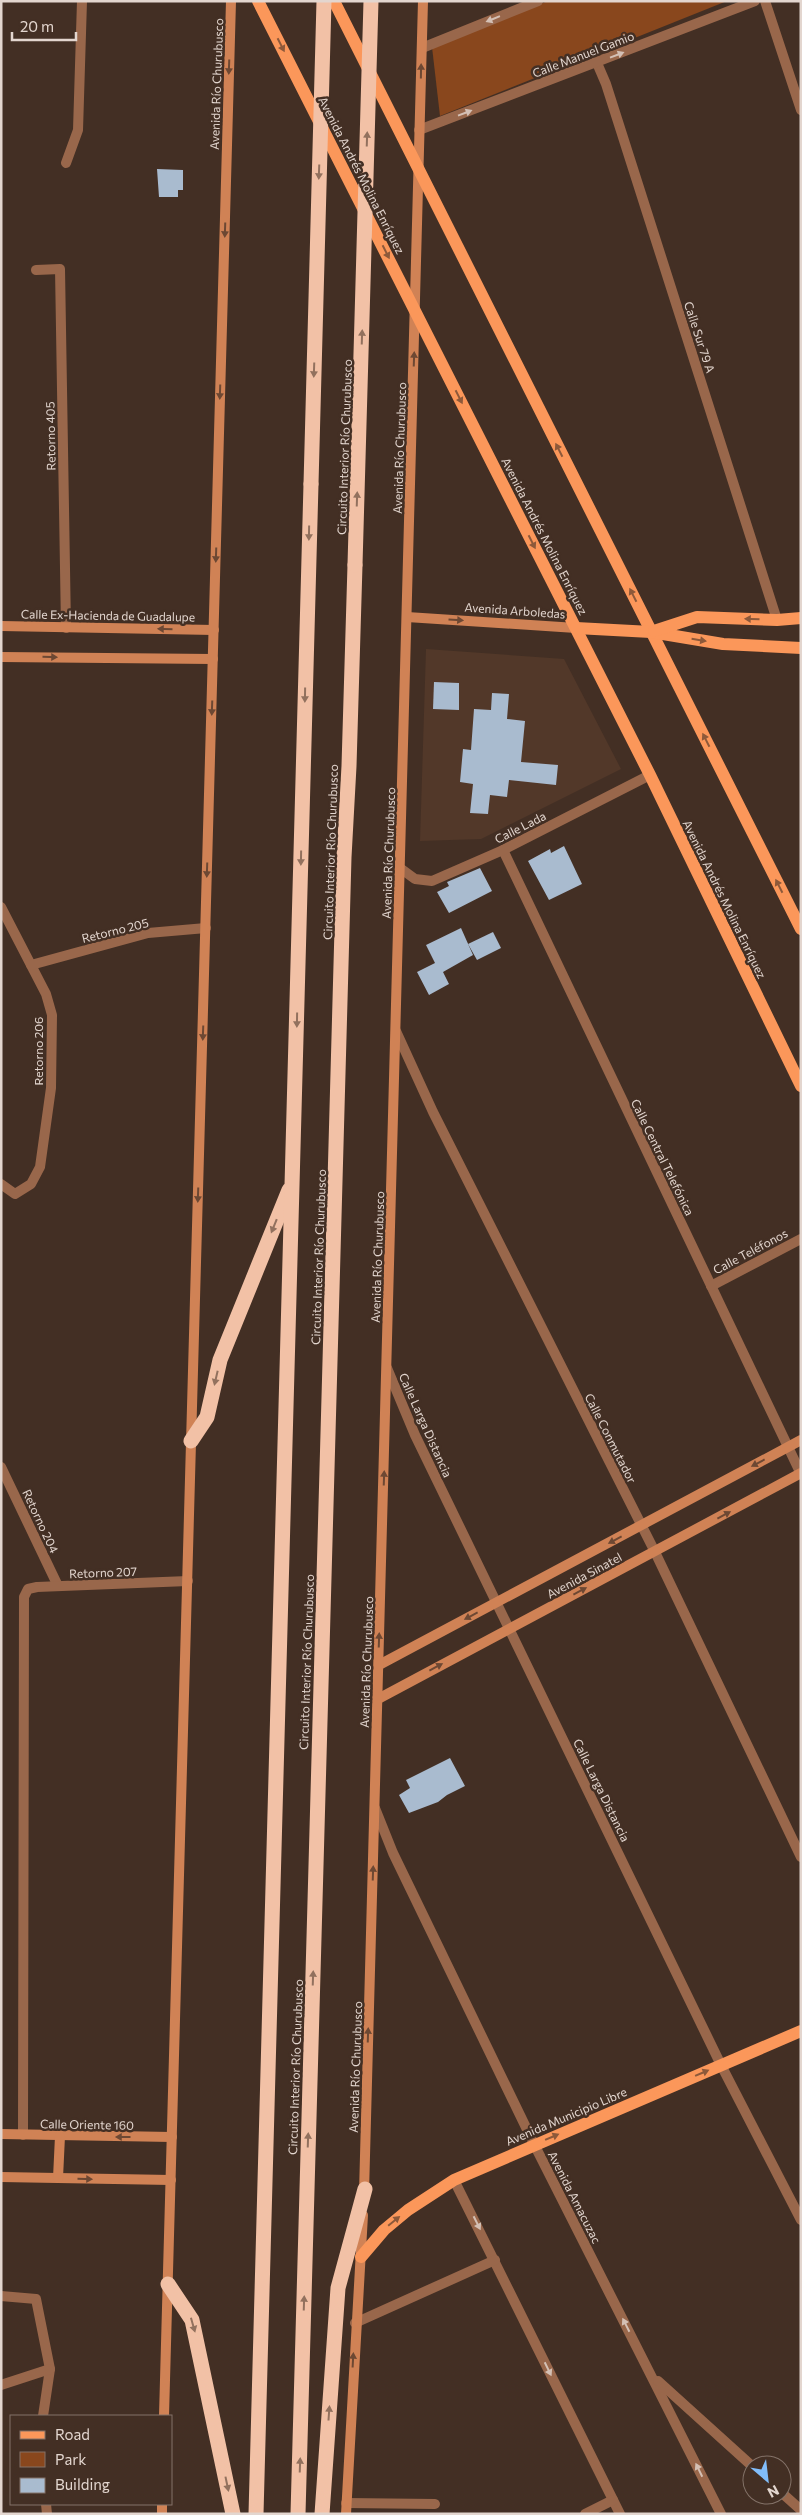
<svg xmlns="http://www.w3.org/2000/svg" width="802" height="2515" font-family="Commissioner,sans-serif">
	<rect width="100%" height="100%" fill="#432f24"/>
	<path fill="#523829" d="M426,649L564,659L621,769L481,839L420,841Z"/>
	<path fill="#89471d" d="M548,1H727L440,116L432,47Z"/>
	<g fill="#a9bbcf">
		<path d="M157,169L183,170V190H178V197H159Z"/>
		<path d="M434,682L459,683V710L433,709Z"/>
		<path d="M492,693L509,694L507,719L525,721L521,762L558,765L556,785L509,780L507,797L490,795L488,814L470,813L473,784L460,782L463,749L471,750L474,709L491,710Z"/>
		<path d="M564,846L582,884L549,900L528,861L550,849L551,853Z"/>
		<path d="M480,868L492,891L449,913L437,892L449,886L447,882Z"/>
		<path d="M461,928L473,955L443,972L449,984L429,995L417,972L435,963L426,945Z"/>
		<path d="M493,932L501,948L477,960L468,944Z"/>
		<path d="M450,1758L465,1786L447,1795L438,1802L409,1813L399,1795L410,1788L406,1780Z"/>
	</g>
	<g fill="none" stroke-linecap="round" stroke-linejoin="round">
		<g stroke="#99674b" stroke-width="10">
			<path d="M1,2296L36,2299L50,2369L43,2416"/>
			<path d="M1,2385L50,2369"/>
			<path d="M46,2504L47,2514"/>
		</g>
		<g stroke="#99674b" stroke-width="10">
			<path d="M765,1L801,110"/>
			<path d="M422,48L538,1"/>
			<path d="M597,63L606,84L777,620"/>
			<path d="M419,130L755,1"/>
			<path d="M66,163L78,130L82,1"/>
			<path d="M36,270L60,269L66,628"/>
			<path d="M503,850L801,1474"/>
			<path d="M400,868L415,879L432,881L503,850L650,775"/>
			<path d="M1,907L46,994L52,1015L51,1088L40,1167L31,1184L15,1194L1,1184"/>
			<path d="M31,965L148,933L206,928"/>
			<path d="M396,1031L433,1112L655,1552L801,1857"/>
			<path d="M711,1286L801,1239"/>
			<path d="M387,1368L415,1435L721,2065L801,2220"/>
			<path d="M1,1467L58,1586"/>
			<path d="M375,1808L393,1853L534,2144L721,2514"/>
			<path d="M23,2135L24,1597L28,1589L37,1587L188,1581"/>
			<path d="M454,2180L620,2514"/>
			<path d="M355,2323L495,2260"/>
			<path d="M658,2381L752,2466"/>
			<path d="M782,2493L801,2510"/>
			<path d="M346,2503L435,2504"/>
			<path d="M585,2514L613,2500"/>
		</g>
		<g stroke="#d08255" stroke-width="10">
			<path d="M407,617L576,628"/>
			<path d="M1,626L214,630"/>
			<path d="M1,657L213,659"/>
			<path d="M379,1665L801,1440"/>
			<path d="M378,1699L801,1473"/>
			<path d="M1,2134L172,2137"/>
			<path d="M1,2177L171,2180"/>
			<path d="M58,2178L60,2136"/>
			<path d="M364,2193L423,1"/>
			<path d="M164,2416L231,1"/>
			<path d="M162,2514V2504"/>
			<path d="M346,2514L363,2215"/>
		</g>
		<g stroke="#fb975a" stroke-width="12">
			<path d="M258,1L650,775L801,1086"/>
			<path d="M334,1L801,929"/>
			<path d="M576,628L651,632L723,644L801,648"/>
			<path d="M654,631L697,617L777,620L801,618"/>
			<path d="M361,2257L384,2230L408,2210L454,2180L801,2031"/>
		</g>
		<g stroke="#f2c1a6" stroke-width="15">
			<path d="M191,1441L207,1417L220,1360L289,1190"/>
			<path d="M168,2284L192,2320L233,2514"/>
			<path d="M256,2514L311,484"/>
			<path d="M298,2514L344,857L349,766L355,565"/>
			<path d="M322,2514L338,2288L365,2189"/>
		</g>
		<g stroke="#f2c1a6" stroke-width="15">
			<path d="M311,484L324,1"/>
			<path d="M355,565L371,1"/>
		</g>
	</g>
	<defs><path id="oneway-solid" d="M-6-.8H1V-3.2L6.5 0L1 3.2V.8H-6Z" transform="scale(1.25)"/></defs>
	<g fill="#d4c0b5">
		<use href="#oneway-solid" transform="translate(493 19) rotate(158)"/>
		<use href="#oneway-solid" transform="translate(617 55) rotate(-21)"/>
		<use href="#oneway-solid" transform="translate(465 113) rotate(-21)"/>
		<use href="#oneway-solid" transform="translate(477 2223) rotate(63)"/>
		<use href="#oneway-solid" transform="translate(626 2325) rotate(-117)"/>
		<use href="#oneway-solid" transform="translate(548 2369) rotate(64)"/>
		<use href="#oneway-solid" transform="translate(699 2470) rotate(-116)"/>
	</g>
	<g fill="#8d593a">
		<use href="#oneway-solid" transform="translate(281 45) rotate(63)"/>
		<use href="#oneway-solid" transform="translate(386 252) rotate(63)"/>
		<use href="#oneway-solid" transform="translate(459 397) rotate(63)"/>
		<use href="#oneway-solid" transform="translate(559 450) rotate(-117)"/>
		<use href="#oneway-solid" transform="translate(532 542) rotate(63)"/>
		<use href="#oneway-solid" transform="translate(633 595) rotate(-117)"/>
		<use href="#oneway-solid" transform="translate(752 619) rotate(-178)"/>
		<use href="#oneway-solid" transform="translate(699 640) rotate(9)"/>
		<use href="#oneway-solid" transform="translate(706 740) rotate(-117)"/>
		<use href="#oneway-solid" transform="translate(779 886) rotate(-117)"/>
		<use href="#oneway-solid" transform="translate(702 2073) rotate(-23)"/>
		<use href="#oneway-solid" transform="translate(552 2137) rotate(-23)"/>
		<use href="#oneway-solid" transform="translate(394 2221) rotate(-39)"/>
	</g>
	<g fill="#6d4833">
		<use href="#oneway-solid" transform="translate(229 67) rotate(92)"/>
		<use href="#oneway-solid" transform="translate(421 71) rotate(-89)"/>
		<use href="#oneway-solid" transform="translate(225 230) rotate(92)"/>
		<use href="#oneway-solid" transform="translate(414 359) rotate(-88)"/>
		<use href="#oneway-solid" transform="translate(220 392) rotate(92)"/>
		<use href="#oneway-solid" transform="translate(216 555) rotate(92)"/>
		<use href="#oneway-solid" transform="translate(456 620) rotate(4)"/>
		<use href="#oneway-solid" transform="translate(165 629) rotate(-179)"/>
		<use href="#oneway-solid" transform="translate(50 657) rotate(1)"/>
		<use href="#oneway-solid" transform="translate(212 708) rotate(92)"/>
		<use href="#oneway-solid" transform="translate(207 870) rotate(92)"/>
		<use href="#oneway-solid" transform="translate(203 1033) rotate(92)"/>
		<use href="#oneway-solid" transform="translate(198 1195) rotate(92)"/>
		<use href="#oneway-solid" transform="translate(758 1463) rotate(152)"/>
		<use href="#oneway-solid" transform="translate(384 1478) rotate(-88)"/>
		<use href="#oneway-solid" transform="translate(724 1515) rotate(-28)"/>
		<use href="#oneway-solid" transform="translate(615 1540) rotate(152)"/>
		<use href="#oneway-solid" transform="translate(580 1591) rotate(-28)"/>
		<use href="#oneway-solid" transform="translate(471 1616) rotate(152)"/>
		<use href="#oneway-solid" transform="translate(379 1640) rotate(-88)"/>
		<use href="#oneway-solid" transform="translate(436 1667) rotate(-28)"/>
		<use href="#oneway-solid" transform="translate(373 1873) rotate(-88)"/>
		<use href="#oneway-solid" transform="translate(368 2035) rotate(-88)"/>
		<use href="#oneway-solid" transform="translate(123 2137) rotate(-180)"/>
		<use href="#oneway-solid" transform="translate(85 2179) rotate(1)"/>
		<use href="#oneway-solid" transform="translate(353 2360) rotate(-87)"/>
	</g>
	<g fill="#92715e">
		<use href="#oneway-solid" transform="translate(367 139) rotate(-88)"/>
		<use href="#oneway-solid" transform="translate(319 172) rotate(92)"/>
		<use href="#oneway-solid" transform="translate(362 337) rotate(-88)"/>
		<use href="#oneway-solid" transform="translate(314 370) rotate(92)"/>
		<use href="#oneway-solid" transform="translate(357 499) rotate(-88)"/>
		<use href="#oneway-solid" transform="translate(309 533) rotate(91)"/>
		<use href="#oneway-solid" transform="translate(305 695) rotate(91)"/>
		<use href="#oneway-solid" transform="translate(301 858) rotate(91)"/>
		<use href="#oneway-solid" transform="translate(297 1020) rotate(91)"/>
		<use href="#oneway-solid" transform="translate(274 1226) rotate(112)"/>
		<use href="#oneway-solid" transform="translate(216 1378) rotate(103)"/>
		<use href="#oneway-solid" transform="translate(313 1978) rotate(-88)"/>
		<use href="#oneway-solid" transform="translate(308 2140) rotate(-88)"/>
		<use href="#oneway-solid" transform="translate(304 2303) rotate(-88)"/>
		<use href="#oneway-solid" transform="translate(193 2325) rotate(74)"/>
		<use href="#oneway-solid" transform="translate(329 2413) rotate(-86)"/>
		<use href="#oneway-solid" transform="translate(300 2465) rotate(-88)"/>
		<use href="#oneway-solid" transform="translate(227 2484) rotate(78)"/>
	</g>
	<g text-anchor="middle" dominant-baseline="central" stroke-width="5" stroke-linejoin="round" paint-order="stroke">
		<g font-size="12" fill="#e3d6cf" stroke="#432f24">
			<text transform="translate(583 54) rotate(-21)">Calle Manuel Gamio</text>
			<text transform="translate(216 84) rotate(-88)">Avenida Río Churubusco</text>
			<text transform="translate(362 175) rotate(63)">Avenida Andrés Molina Enríquez</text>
			<text transform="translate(700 337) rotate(72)">Calle Sur 79 A</text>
			<text transform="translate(50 436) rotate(-91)">Retorno 405</text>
			<text transform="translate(344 447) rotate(-88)">Circuito Interior Río Churubusco</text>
			<text transform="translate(399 448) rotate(-88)">Avenida Río Churubusco</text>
			<text transform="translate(545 536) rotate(63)">Avenida Andrés Molina Enríquez</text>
			<text transform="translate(515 610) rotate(4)">Avenida Arboledas</text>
			<text transform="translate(108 615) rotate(1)">Calle Ex-Hacienda de Guadalupe</text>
			<text transform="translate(520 827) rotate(-27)">Calle Lada</text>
			<text transform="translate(330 852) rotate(-88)">Circuito Interior Río Churubusco</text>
			<text transform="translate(388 853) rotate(-88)">Avenida Río Churubusco</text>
			<text transform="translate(725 899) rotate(64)">Avenida Andrés Molina Enríquez</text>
			<text transform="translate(115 930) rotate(-14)">Retorno 205</text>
			<text transform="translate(38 1051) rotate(-90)">Retorno 206</text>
			<text transform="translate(663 1157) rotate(64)">Calle Central Telefónica</text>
			<text transform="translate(750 1251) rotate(-28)">Calle Teléfonos</text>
			<text transform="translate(318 1257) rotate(-88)">Circuito Interior Río Churubusco</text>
			<text transform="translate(377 1257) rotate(-88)">Avenida Río Churubusco</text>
			<text transform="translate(426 1425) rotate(66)">Calle Larga Distancia</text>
			<text transform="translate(611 1438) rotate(63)">Calle Conmutador</text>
			<text transform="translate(41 1521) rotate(65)">Retorno 204</text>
			<text transform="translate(103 1572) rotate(-2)">Retorno 207</text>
			<text transform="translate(584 1575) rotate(-28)">Avenida Sinatel</text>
			<text transform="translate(306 1662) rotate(-88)">Circuito Interior Río Churubusco</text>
			<text transform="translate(366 1662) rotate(-88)">Avenida Río Churubusco</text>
			<text transform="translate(602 1790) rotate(64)">Calle Larga Distancia</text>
			<text transform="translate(295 2067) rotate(-88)">Circuito Interior Río Churubusco</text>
			<text transform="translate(355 2067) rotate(-88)">Avenida Río Churubusco</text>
			<text transform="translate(566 2116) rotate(-23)">Avenida Municipio Libre</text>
			<text transform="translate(87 2124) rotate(1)">Calle Oriente 160</text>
			<text transform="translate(575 2197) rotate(63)">Avenida Amacuzac</text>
		</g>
	</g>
	<rect width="802" height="2515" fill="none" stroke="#e3d6cf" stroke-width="5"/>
	<rect x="10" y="2415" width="162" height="90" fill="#432f24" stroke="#837268"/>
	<rect x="20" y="2431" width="25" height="8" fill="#fb975a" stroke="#837268"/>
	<text x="55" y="2440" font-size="15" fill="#e3d6cf">Road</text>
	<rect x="20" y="2452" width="25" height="15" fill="#89471d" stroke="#837268"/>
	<text x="55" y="2465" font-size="15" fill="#e3d6cf">Park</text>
	<rect x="20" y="2478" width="25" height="15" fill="#a9bbcf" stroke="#837268"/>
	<text x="55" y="2490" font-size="15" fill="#e3d6cf">Building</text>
	<g transform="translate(767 2480) rotate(152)"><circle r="24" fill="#432f24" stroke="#837268"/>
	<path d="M0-4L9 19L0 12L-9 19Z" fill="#81bdfa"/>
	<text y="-8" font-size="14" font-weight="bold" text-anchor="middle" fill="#e3d6cf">N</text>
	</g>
	<path d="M12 32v8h64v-8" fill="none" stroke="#e3d6cf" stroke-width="2.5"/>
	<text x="20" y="32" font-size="15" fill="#e3d6cf" stroke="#432f24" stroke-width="4" paint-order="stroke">20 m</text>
</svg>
